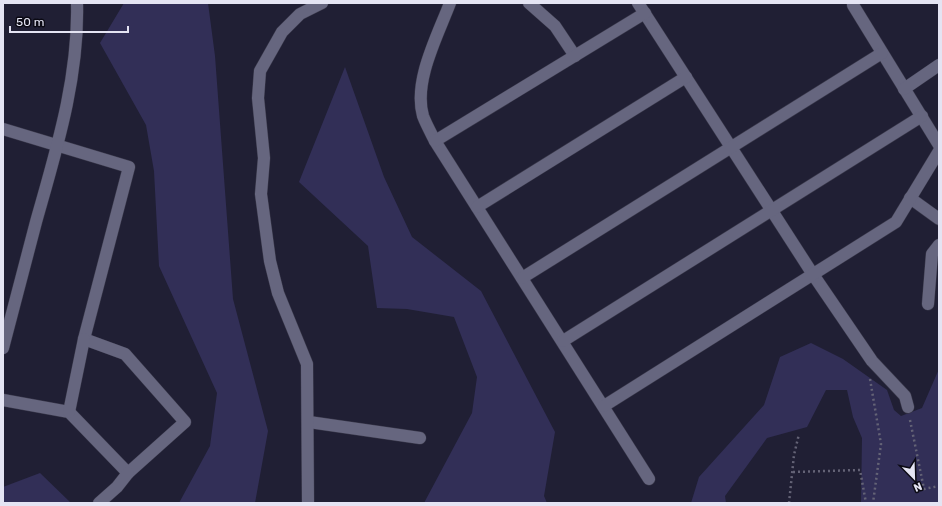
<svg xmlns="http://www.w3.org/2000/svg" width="942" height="506" font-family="Rubik,sans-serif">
	<rect width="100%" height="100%" fill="#201f34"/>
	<g fill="#322f57">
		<path d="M124,3H208L215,56L233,299L268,431L255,503H179L210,446L217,393L159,266L154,171L146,125L100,43Z"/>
		<path d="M345,67L384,177L412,237L481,291L555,432L544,496L547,503H424L472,413L477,377L454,317L407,309L377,308L368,246L299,182Z"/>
		<path d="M811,343L843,359L887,390L894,410L901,416L922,408L939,369V503H861L862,438L853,417L847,390H826L807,427L767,438L725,496L726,503H691L699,477L764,405L780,357Z"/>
		<path d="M40,473L71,503H3V487Z"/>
	</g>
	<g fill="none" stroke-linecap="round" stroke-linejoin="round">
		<defs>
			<g id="minor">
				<path d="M450,3C438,35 413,81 423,116C426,124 431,133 435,141L649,479"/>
				<path d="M529,3L555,26L575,56"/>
				<path d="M638,3L812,273L872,361L905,396L908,407"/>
				<path d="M853,5L939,145"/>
				<path d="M904,89L939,65"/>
				<path d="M3,129L129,167L84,339L125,354L185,422L128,473L69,412L3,400"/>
				<path d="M435,141L645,13"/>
				<path d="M910,198L939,219"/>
				<path d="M477,207L686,77"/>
				<path d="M522,278L882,53"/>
				<path d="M928,304L932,254L939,245"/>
				<path d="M563,341L922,116"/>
				<path d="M3,348C14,306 25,264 36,222C56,151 79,78 77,3"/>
				<path d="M604,406L896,222L939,151"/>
				<path d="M69,412L84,339"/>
				<path d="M309,422L420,438"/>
				<path d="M99,503L117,487L128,473"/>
				<path d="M308,503L307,364L278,293L270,261L261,194L264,158L258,98L260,71L282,32L300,14L322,3"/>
			</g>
		</defs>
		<use href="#minor" stroke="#3a394b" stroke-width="13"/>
		<g stroke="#646376" stroke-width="2.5" stroke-dasharray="2 3" stroke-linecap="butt">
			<path d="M870,379L881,444L873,503"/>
			<path d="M910,420L924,489L939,486"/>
			<path d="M793,472L860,470L866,503"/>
			<path d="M789,503L794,455L799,434"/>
		</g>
		<use href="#minor" stroke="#66667f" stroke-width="12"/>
	</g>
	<rect width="942" height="506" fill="none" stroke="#e4e4f3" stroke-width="8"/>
	<g transform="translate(914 478) rotate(157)" stroke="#0b0a14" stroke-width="3" paint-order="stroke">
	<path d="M0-3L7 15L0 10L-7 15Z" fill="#e4e4f3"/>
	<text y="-6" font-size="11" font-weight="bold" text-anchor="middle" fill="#e4e4f3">N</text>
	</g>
	<path d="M10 26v6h118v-6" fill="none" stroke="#e4e4f3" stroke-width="2"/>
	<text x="16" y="26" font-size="12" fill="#e4e4f3" stroke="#0b0a14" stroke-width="3" paint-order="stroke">50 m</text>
</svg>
